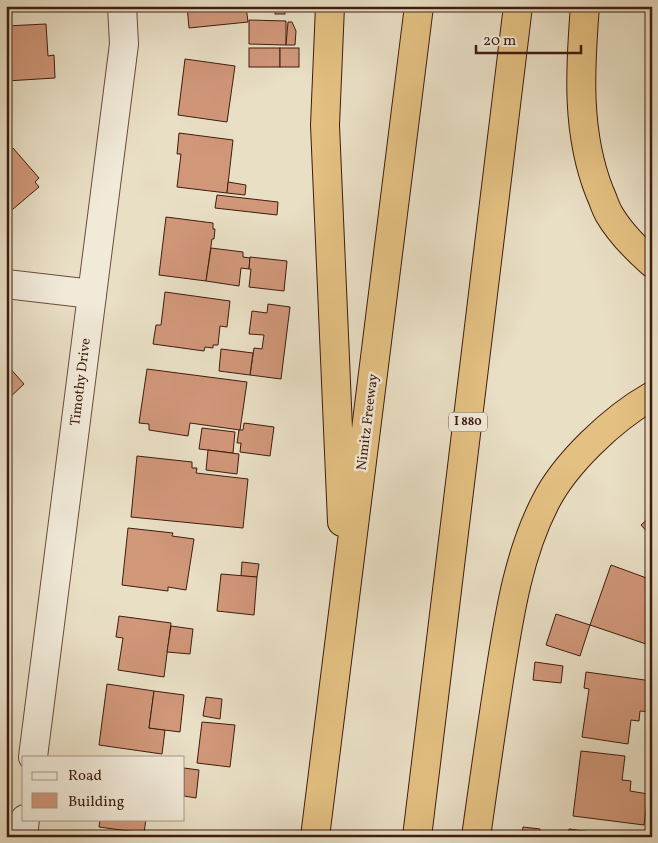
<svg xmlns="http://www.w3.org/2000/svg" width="658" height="843" font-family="Vollkorn,serif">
	<rect width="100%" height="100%" fill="#e9dfc5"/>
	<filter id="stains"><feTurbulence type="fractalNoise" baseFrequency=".004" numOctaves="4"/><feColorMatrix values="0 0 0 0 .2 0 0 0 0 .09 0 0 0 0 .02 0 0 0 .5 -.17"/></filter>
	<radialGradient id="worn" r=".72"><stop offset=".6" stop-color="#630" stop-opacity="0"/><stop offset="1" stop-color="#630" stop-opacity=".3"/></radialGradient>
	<g fill="#d09779" stroke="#3f1c0e">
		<path d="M6,6H54V9L6,11Z"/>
		<path d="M187,6H246L248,22L189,28Z"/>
		<rect x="275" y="6" width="10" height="8"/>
		<path d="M249,20L286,21V45L249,44Z"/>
		<path d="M288,22H292L296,31L295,45H286Z"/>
		<path d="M46,24L48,56L54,55L55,78L6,81V26Z"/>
		<rect x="249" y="48" width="31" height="19"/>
		<rect x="280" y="48" width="19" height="19"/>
		<path d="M185,59L235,66L227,122L178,115Z"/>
		<path d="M179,133L233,140L227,193L177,187L181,154H177Z"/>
		<path d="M13,148L39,178L35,182L39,187L6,215V153Z"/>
		<path d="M228,182L246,185L245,195L227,193Z"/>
		<path d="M217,195L278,202L277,215L215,208Z"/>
		<path d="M166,217L213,223V229H215L214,239H212L206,281L159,275Z"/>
		<path d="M211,248L243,252V257L250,258L249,269L241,268L239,286L206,281Z"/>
		<path d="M250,257L287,261L284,291L249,287L251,269H249Z"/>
		<path d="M165,292L230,301L227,327L220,326L218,345H213V348L205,347L204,351L153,344L156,325H161Z"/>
		<path d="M268,304L290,307L281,379L250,375L254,348L262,349L264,335L249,334L252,311L267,313Z"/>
		<path d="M221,349L253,353L250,375L219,371Z"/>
		<path d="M8,366L24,384L6,401V368Z"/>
		<path d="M147,369L247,382L240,430L190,423L188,436L149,430V424L139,423Z"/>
		<path d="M244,423L274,427L270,456L240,452L241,443H237L239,430H243Z"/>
		<path d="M202,428L235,432L233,453L199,449Z"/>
		<path d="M208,450L239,454L237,474L206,470Z"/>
		<path d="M137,456L192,462V468H197L196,473L248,479L243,528L131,517Z"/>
		<path d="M652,515V537L641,525Z"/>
		<path d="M128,528L173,533L172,536L194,539L186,590L168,587V591L122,585Z"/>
		<path d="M242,562L259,564L257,577L241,576Z"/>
		<path d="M611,565L652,580V646L590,625Z"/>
		<path d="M221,574L257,577L254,615L217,611Z"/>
		<path d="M556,614L590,625L580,656L546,645Z"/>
		<path d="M119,616L171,623L164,677L118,670L123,638L116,637Z"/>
		<path d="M171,626L193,629L190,654L167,652Z"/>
		<path d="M535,662L563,666L561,683L533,680Z"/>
		<path d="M586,672L652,681V712L640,711L639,721L631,720L628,744L582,737L589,689L584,688Z"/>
		<path d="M107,684L154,691L149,728L165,730L162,754L99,745Z"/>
		<path d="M154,691L184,695L180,732L149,728Z"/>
		<path d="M206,697L222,699L220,719L203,716Z"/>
		<path d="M202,722L235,725L230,767L197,763Z"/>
		<path d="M581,751L625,756L622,780L631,781L630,791L648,794L644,825L573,816Z"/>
		<path d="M184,768L199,770L196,798L184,796Z"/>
		<path d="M100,819H146L144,833L99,827Z"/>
		<path d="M523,827L540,829V837H522Z"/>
		<path d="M569,829L629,837H568Z"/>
	</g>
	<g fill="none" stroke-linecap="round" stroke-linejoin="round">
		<defs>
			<g id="minor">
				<path d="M6,284L92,294"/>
				<path d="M33,757L124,44L122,6"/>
				<path d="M23,837L25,819"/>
			</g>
			<g id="highway">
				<path d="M330,6L325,125L342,522"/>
				<path d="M585,6C580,69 576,133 600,193C603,199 605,207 609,214C620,233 635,248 652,263"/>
				<path d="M315,837L419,6"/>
				<path d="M417,837L518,6"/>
				<path d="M476,837C484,780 492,724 501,667C510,611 519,554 545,503C565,463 613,418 652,396"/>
			</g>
		</defs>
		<use href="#minor" stroke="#6a4d3c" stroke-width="30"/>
		<use href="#highway" stroke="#3f1c0e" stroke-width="30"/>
		<use href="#minor" stroke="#f1ead9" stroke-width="28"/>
		<use href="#highway" stroke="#e4c082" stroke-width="28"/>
	</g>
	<g text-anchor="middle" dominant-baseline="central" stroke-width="5" stroke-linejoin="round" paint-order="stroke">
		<rect fill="#f1ead9" stroke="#745a4b" stroke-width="1" x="449" y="412.5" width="38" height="19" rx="4"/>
		<g font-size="12" font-weight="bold" fill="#3f1c0e">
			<text x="468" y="422">I 880</text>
		</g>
		<g font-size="14" fill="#3f1c0e" stroke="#f1ead9">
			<text transform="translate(81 382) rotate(-83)">Timothy Drive</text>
			<text transform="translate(368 422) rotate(-83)">Nimitz Freeway</text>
		</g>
	</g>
	<rect width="658" height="843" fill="none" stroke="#e9dfc5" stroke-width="25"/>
	<rect x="8" y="8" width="643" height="828" fill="none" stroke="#3f1c0e" stroke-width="2.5"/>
	<rect x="12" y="12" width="633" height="818" fill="none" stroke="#3f1c0e"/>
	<rect x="22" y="756" width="162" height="65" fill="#f1ead9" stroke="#aa9888"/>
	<rect x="32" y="772" width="25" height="8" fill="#f1ead9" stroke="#aa9888"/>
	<text x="68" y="780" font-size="15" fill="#3f1c0e">Road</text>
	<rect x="32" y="793" width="25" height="15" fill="#d09779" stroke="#aa9888"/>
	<text x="68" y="806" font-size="15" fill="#3f1c0e">Building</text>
	<path d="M476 45v8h105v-8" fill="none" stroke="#3f1c0e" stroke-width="2.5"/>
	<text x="483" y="45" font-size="15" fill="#3f1c0e" stroke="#f1ead9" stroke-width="4" paint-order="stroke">20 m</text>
	<rect width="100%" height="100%" filter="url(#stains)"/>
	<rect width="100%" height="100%" fill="url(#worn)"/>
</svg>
